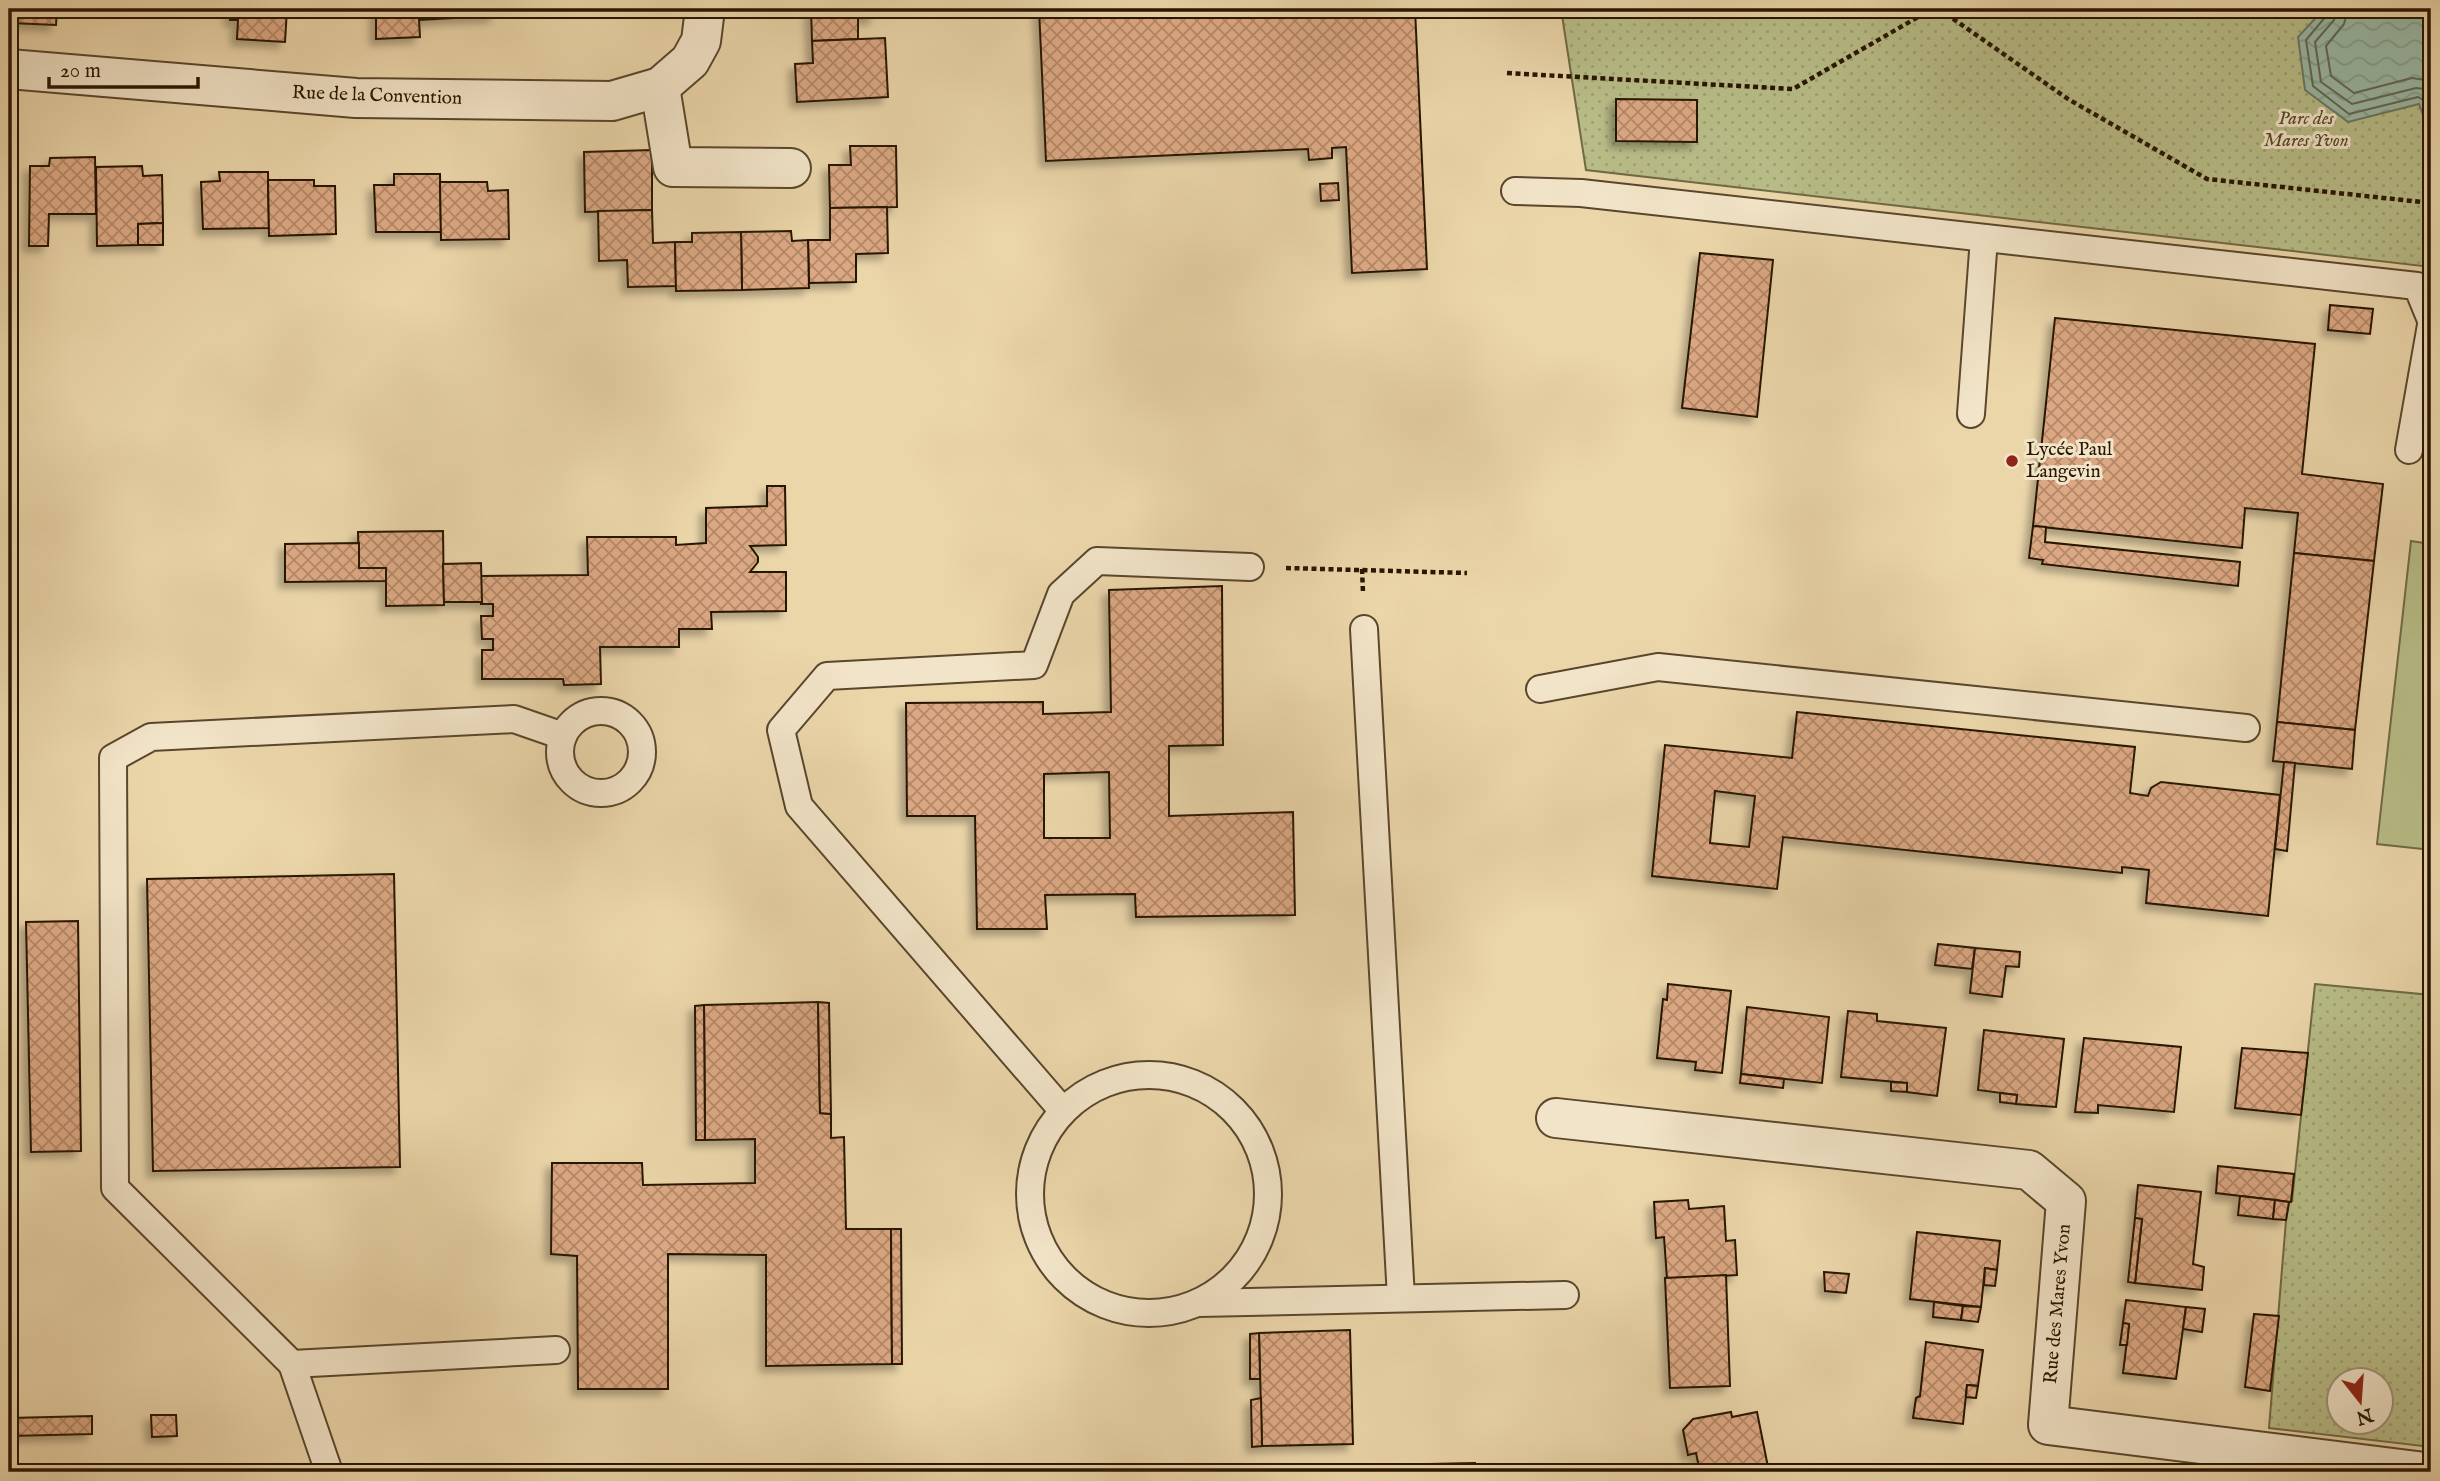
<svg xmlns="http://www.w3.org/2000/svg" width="2440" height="1481" font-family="'IM FELL English',serif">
	<defs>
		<pattern id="park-dots" width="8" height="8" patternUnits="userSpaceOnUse" patternTransform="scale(1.75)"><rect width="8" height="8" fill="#b8bd88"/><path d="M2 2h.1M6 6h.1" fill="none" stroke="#9ea274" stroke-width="1.8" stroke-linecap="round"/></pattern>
		<pattern id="water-waves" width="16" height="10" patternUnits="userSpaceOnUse" patternTransform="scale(1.75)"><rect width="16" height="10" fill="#99b9a6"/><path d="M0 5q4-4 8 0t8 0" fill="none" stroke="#849e8d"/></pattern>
		<pattern id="building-cross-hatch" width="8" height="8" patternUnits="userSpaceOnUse" patternTransform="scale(1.75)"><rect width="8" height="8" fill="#dca883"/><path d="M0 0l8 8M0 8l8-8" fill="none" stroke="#b28869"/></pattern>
		<filter id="shadow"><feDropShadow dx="-6" dy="6" stdDeviation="3.5" flood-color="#0004"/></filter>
	</defs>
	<rect width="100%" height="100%" fill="#ebd6aa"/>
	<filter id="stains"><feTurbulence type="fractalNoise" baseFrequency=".00286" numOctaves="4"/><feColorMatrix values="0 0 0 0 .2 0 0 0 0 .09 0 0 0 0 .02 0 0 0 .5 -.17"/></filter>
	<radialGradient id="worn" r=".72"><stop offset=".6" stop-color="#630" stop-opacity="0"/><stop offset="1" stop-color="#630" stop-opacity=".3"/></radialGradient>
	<g fill="url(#park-dots)" stroke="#706a45" stroke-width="2" fill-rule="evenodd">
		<path d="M1561,9H2431V267L1586,170Z"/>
		<path d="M2315,984L2431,995V1447L2269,1428L2286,1220L2289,1202L2292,1201ZM2338,1380H2380V1422H2338Z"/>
	</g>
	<path fill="#b8bd88" stroke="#706a45" stroke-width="2" d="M2411,541L2431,544V850L2377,844Z"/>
	<path fill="url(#water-waves)" stroke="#6c7864" stroke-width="2" d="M2324,9H2431V124L2425,120L2419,104L2348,122L2305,90L2298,37Z"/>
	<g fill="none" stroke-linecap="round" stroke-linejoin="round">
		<g stroke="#606854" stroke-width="2">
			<path d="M2328,9L2327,15L2306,40L2313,86L2349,114L2418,97L2425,101L2431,116"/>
			<path d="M2337,9L2334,20L2315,42L2321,82L2352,104L2416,88L2425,89L2431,94"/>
			<path d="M2348,9L2344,24L2326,46L2331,76L2354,93L2412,78L2431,81"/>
		</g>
	</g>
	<g fill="url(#building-cross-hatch)" stroke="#281602" stroke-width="2" fill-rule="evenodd" filter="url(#shadow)">
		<path d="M12,9H57L56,25L11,23Z"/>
		<path d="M231,9H287L285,42L237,39L238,20H230Z"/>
		<path d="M376,9H436V19L419,20L420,37L376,39Z"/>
		<path d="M436,9H495L496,16L436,19Z"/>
		<path d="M811,9H875V18H858V39L812,41Z"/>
		<path d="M1039,9H1415L1427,269L1352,273L1346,147L1332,148V158L1309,160L1308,149L1046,161Z"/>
		<path d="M885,38L888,97L797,102L795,64L813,63L812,41Z"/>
		<path d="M1616,99L1697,100V142L1616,141Z"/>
		<path d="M850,146H896L897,207L830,208L829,165H851Z"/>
		<path d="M652,150V210L585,212L584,152Z"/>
		<path d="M95,157L96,214H49L48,246H29L30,166H49L50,158Z"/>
		<path d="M142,166L143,176L162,175L163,223L138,224V245L97,246L96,167Z"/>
		<path d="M219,172H268L269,228L203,229L201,182L220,181Z"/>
		<path d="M394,174H440L441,232H376L374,185H394Z"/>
		<path d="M268,180H314V186H335L336,234L269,236Z"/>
		<path d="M440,182H487L488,191L508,190L509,239L441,240Z"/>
		<path d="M1338,183L1339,200L1321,201L1320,184Z"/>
		<path d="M887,207L888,253L856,254V282L809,283L808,240H830V208Z"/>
		<path d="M652,210L653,243L675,242L676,286L628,287L627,260L599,261L598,211Z"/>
		<path d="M163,223V245H138V224Z"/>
		<path d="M791,231L792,241L808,240L809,288L742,290L741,232Z"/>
		<path d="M741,232L742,290L676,291L675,242H692V233Z"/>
		<path d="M1700,253L1773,260L1757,417L1682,408Z"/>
		<path d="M2330,305L2373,309L2370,334L2328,330Z"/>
		<path d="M2055,318L2315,344L2302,474L2383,484L2374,561L2294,553L2298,513L2245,508L2242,548L2033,526Z"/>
		<path d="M767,486H785L786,545L750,546L758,557V562L750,572H786V611L711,612L712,629H679V647H600L601,684L564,685L563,679H482V650H493V639H482L481,616H493V604H481V576L588,575L587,537H676V545L706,543V508L767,506Z"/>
		<path d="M2033,526L2046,527L2045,542L2240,562L2238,586L2042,564L2043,560L2029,558Z"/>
		<path d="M443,531L444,605L386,606V568H359L358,532Z"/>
		<path d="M359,543V568H386V581L285,582V544Z"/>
		<path d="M2294,553L2374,561L2355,730L2277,722Z"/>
		<path d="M481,563L482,602H444L443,564Z"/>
		<path d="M1222,586L1223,745L1169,746V816L1293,812L1295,915L1136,917L1135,894L1045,895L1047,929H977L975,816H907L906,703L1043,702V714L1111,712L1109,590ZM1109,772L1110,838H1044V774Z"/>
		<path d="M1797,712L2135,747L2130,793L2148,796L2151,788L2161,782L2280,795L2268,916L2146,903L2149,870L2122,867V873L1783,837L1777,889L1652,876L1665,745L1792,758ZM1715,791L1755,796L1749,847L1710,843Z"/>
		<path d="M2277,722L2355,730L2352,769L2273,761Z"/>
		<path d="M2284,762L2295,763L2287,851L2275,849Z"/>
		<path d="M394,874L400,1167L153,1171L147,879Z"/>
		<path d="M78,921L81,1151L31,1152L26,922Z"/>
		<path d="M1938,944L1975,948L1972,969L1935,965Z"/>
		<path d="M1975,948L2020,952L2019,967L2006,966L2002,997L1970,993Z"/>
		<path d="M1668,984L1731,991L1722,1073L1695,1070L1696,1062L1657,1058L1663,999L1667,1000Z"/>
		<path d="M818,1002L820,1113L831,1114V1138L844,1137L846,1229H891L892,1364L766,1366V1255L668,1254V1389H578L577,1256L551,1254L552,1163H642L643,1185L755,1183V1139L705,1140L704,1005Z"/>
		<path d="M818,1002L829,1003L831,1114L820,1113Z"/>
		<path d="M704,1005L705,1140H696L695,1006Z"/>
		<path d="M1747,1007L1829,1017L1822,1083L1741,1074Z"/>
		<path d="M1848,1011L1877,1014V1021L1946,1028L1937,1096L1907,1092V1083L1841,1077Z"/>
		<path d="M1984,1030L2064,1039L2056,1107L2016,1104L2017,1095L1978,1090Z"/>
		<path d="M2084,1038L2181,1047L2174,1112L2098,1105V1113L2075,1112Z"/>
		<path d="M2242,1048L2308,1053L2301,1115L2235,1108Z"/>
		<path d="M1741,1074L1784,1079L1783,1088L1740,1083Z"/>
		<path d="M1891,1082L1907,1083V1092L1891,1091Z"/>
		<path d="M2000,1093L2017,1095L2016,1104L2000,1102Z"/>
		<path d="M2218,1166L2294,1174L2291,1202L2216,1193Z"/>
		<path d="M2138,1185L2201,1192L2193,1264L2204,1267L2202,1290L2135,1283L2142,1219L2135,1218Z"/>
		<path d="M2240,1196L2275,1200L2273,1219L2238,1215Z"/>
		<path d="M1688,1200L1689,1209L1724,1206L1726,1241L1735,1240L1737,1275L1667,1279L1664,1237L1656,1238L1654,1202Z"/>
		<path d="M2275,1200L2289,1202L2286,1220L2273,1219Z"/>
		<path d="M2135,1218L2142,1219L2135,1283L2128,1282Z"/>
		<path d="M891,1229H901L902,1364H892Z"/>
		<path d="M1917,1232L2000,1241L1997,1270L1985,1268L1981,1307L1910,1299Z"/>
		<path d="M1985,1268L1997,1270L1995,1286L1984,1285Z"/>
		<path d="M1824,1272L1849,1274L1846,1293L1825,1291Z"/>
		<path d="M1726,1275L1730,1386L1670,1388L1665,1278Z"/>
		<path d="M2126,1300L2186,1307L2176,1379L2123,1373L2129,1324L2123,1323Z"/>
		<path d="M1934,1302L1963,1306L1961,1320L1933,1317Z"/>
		<path d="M1963,1306L1981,1307L1978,1322L1961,1320Z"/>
		<path d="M2186,1307L2205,1309L2202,1332L2183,1329Z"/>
		<path d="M2254,1314L2279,1316L2270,1391L2245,1387Z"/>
		<path d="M2123,1323L2129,1324L2127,1345H2120Z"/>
		<path d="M1350,1330L1353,1444L1262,1446L1259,1333Z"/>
		<path d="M1259,1333L1260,1379H1250V1334Z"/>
		<path d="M1926,1342L1983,1350L1978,1386L1967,1385L1963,1424L1913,1418L1916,1398L1920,1396Z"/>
		<path d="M1967,1385L1978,1386L1976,1398L1966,1397Z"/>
		<path d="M1261,1398L1262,1446L1252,1447L1251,1400Z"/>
		<path d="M1731,1412L1732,1417L1757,1412L1769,1472H1700L1696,1453L1688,1455L1683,1430L1693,1419Z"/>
		<path d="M151,1415H176L177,1436L152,1437Z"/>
		<path d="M92,1416V1434L9,1436V1418Z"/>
		<path d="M1475,1463V1472H1431L1430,1464Z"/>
	</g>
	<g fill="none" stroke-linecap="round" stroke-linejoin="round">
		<defs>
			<g id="service">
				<path d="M1515,191L1581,193L2417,286L2431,320"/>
				<path d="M1971,414L1984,238"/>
				<path d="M2409,450L2431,325"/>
				<path d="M1364,629L1401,1298"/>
				<path d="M1540,689L1658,667L2246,728"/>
				<circle cx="601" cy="752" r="41"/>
				<circle cx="1149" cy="1194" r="119"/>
				<path d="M1063,1111L799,806L781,730L827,676L1034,665L1061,594L1097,561L1250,567"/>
				<path d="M1199,1303L1565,1295"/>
				<path d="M292,1364L556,1350"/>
				<path d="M329,1472L292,1364L115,1188L113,758L151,737L514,719L563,736"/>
			</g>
			<g id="minor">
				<path d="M9,69L356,98L612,101L660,87L690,61L701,41L705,9"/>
				<path d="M660,87L673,167L791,168"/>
				<path d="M1556,1118L2029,1170L2066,1201L2048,1425L2425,1472"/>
			</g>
		</defs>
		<use href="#service" stroke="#59462c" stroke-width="30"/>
		<use href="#minor" stroke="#59462c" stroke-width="42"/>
		<g stroke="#281602" stroke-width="4.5" stroke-dasharray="5 3.5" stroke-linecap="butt">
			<path d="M1939,9L2068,99L2207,179L2431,203"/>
			<path d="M1507,73L1793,89L1932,9"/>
			<path d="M1286,568L1467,573"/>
			<path d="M1362,569L1363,593"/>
		</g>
		<use href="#service" stroke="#f2e4c8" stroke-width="26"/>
		<use href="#minor" stroke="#f2e4c8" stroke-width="38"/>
	</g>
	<circle fill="#8f2418" stroke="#f2e4c8" stroke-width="2.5" cx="2012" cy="461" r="7"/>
	<g text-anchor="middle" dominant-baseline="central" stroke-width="6" stroke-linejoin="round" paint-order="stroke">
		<g font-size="19" fill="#281602" stroke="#f2e4c8">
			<text transform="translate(377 96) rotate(2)">Rue de la Convention</text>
			<text transform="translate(2058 1304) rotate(-85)">Rue des Mares Yvon</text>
		</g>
		<g font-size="19" font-style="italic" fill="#53482a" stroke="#f2e4c8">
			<text x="2306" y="119">Parc des<tspan x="2306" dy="22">Mares Yvon</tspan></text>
		</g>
		<g font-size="19" fill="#281602" stroke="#f2e4c8" text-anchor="start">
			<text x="2026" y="450">Lycée Paul<tspan x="2026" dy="22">Langevin</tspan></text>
		</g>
	</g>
	<rect width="2440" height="1481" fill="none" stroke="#ebd6aa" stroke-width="35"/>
	<rect x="10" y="10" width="2419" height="1460" fill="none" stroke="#281602" stroke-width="3.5"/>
	<rect x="18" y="18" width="2405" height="1446" fill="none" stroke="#281602" stroke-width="2"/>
	<g transform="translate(2360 1401) rotate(163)"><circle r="33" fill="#f2e4c8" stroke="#a19279" stroke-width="2"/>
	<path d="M0-5L12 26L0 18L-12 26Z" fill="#8f2418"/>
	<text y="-10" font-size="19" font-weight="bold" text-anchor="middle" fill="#281602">N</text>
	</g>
	<path d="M49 77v10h149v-10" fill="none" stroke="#281602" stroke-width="3.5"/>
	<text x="60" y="77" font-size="21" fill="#281602" stroke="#f2e4c8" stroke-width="5" paint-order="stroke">20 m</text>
	<rect width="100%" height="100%" filter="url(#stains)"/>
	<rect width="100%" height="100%" fill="url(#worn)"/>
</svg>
